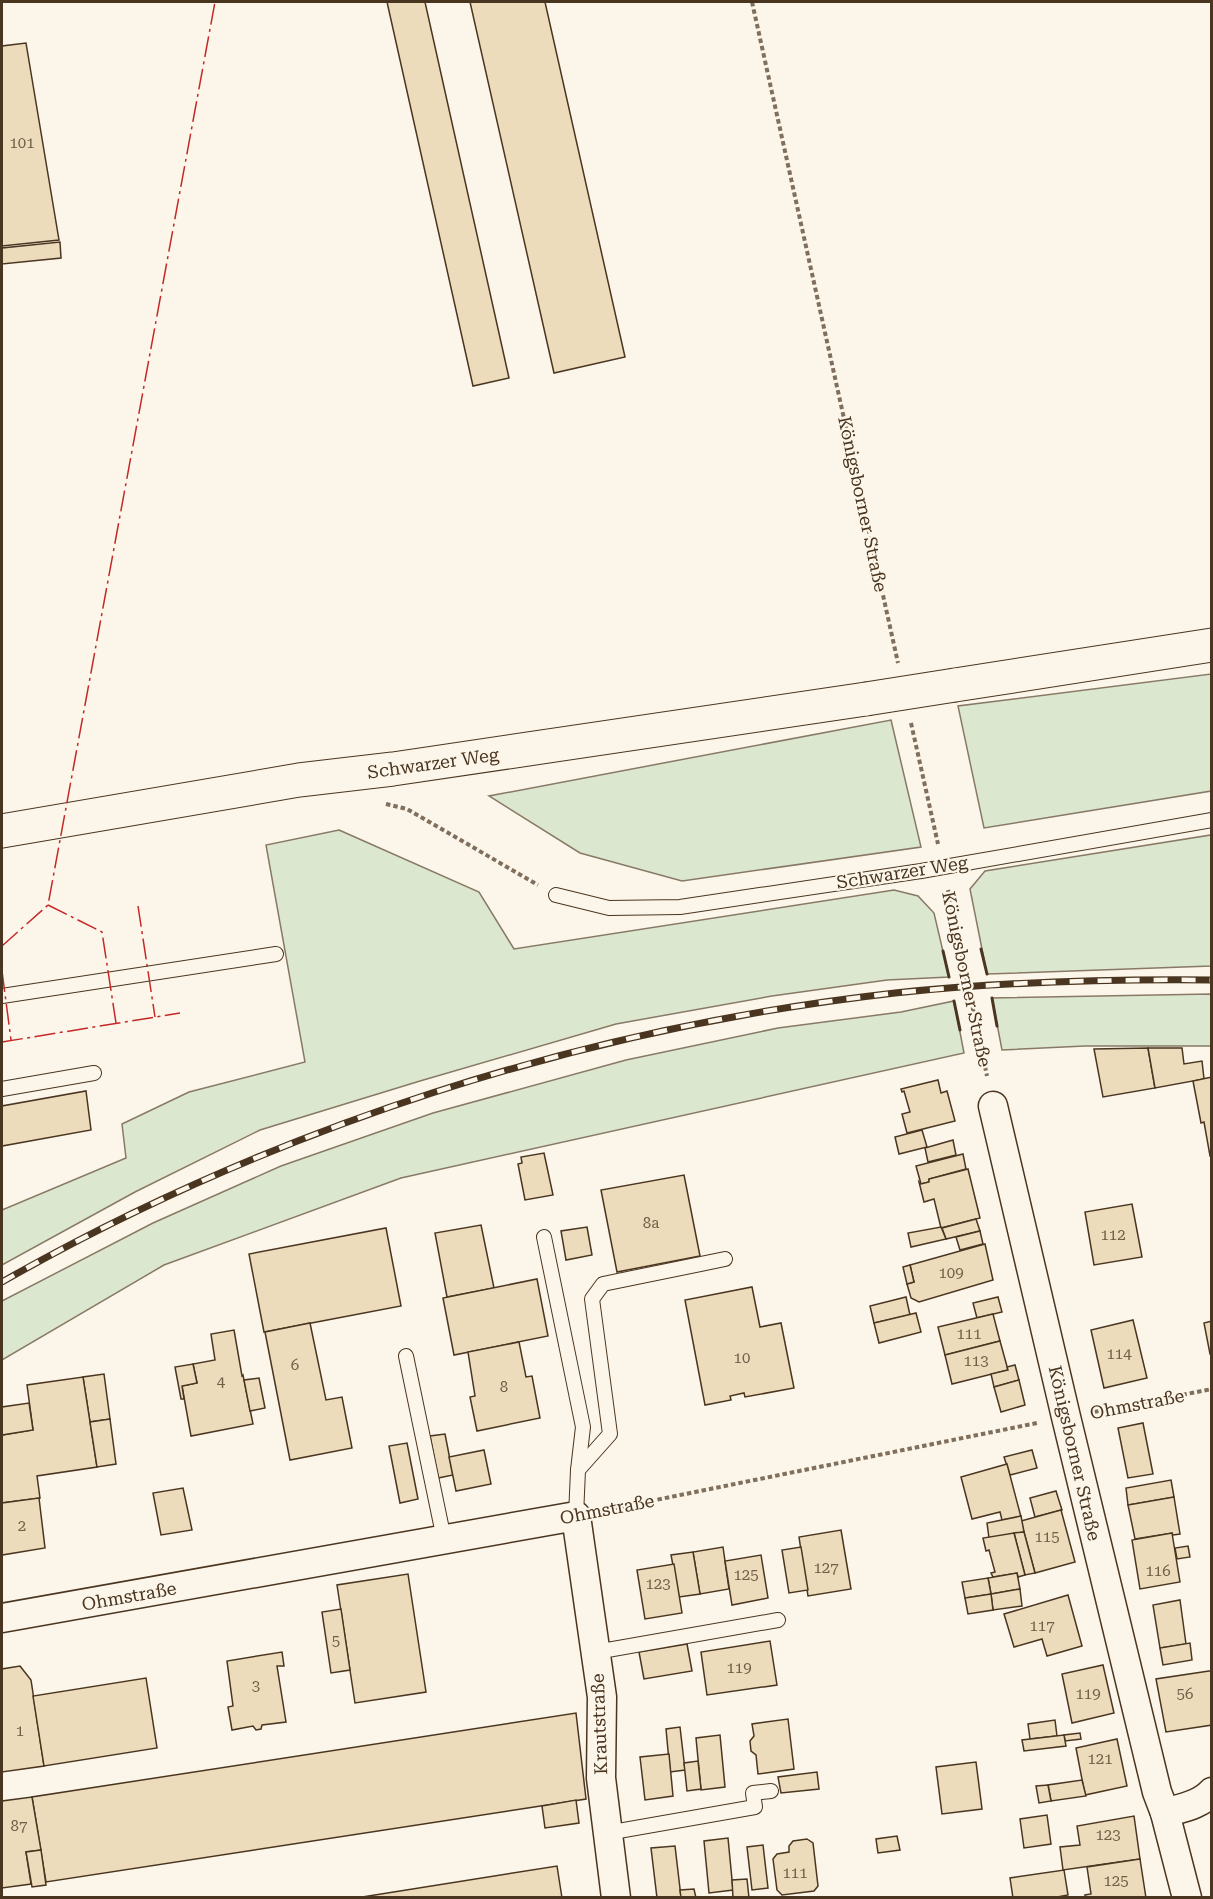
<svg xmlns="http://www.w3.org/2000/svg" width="1213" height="1899" font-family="'Roboto Serif',serif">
	<rect width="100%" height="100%" fill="#fbf6e9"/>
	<g fill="#dce7d0" stroke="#887966" stroke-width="1.5">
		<path d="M1211,674V791L984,828L958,706Z"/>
		<path d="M891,720L921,847L682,881L580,853L489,796Z"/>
		<path d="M339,830L479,892L514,949L894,890L918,896L934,913L949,977L887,980L772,996L616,1024L420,1081L260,1130L135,1192L2,1265V1210L126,1158L122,1124L189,1092L305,1062L266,845Z"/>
		<path d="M1211,835V966L987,974L970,889L985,871Z"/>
		<path d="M1211,994V1046H1085L1002,1050L992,998Z"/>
		<path d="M954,1001L964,1053L401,1178L164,1265L2,1360V1301L153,1223L281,1166L433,1113L626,1060L778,1028L901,1012Z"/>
	</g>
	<g fill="#ecdcbc" stroke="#4a3520" stroke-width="1.5">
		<path d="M387,2H425L509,378L473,386Z"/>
		<path d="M470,2H545L625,357L554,373Z"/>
		<path d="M26,43L59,240L2,246V46Z"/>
		<path d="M60,242L61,258L2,264V248Z"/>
		<path d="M1148,1048L1155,1088L1103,1097L1094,1049Z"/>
		<path d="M1148,1048H1182L1184,1064L1202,1061L1204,1079L1155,1088Z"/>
		<path d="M1212,1077V1155L1210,1156L1204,1122L1201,1123L1193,1081Z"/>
		<path d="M938,1080L941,1093L947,1091L955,1121L907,1133L902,1114L910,1112L904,1091L902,1092L901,1089Z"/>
		<path d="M86,1091L91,1130L2,1146V1106Z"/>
		<path d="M922,1130L927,1147L899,1154L895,1137Z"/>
		<path d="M953,1140L956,1155L928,1162L925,1148Z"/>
		<path d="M544,1153L553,1195L525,1200L518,1164L522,1163L521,1157Z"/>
		<path d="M963,1154L966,1169L929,1179V1182L921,1184L916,1166Z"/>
		<path d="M968,1169L980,1218L941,1228L934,1199L924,1202L919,1182L921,1184L929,1182V1179Z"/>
		<path d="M684,1175L700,1256L617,1272L601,1190Z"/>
		<path d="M1132,1204L1142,1257L1094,1265L1085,1212Z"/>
		<path d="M976,1219L980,1231L946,1239L942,1228Z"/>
		<path d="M481,1225L494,1288L447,1297L435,1233Z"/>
		<path d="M587,1227L592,1255L566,1260L561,1231Z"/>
		<path d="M941,1227L946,1239L911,1247L908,1233Z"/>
		<path d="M386,1228L401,1306L264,1332L249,1254Z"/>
		<path d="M980,1231L983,1244L960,1250L956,1237Z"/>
		<path d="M985,1244L993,1280L919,1302L911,1298L907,1284L914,1282L910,1265Z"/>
		<path d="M910,1265L914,1282L907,1284L903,1267Z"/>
		<path d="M537,1279L548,1336L454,1355L443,1298Z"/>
		<path d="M752,1287L760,1327L781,1323L794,1388L745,1397L744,1393L730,1396L731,1400L705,1405L685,1300Z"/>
		<path d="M906,1297L910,1315L874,1323L870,1306Z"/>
		<path d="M998,1297L1002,1312L977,1318L973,1303Z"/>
		<path d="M916,1313L921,1332L879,1343L874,1323Z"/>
		<path d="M993,1314L1000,1341L945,1355L938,1327Z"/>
		<path d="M1133,1320L1147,1378L1104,1388L1091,1330Z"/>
		<path d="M1212,1321V1353L1210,1354L1204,1323Z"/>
		<path d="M310,1323L326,1400L342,1397L352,1448L290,1460L265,1332Z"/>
		<path d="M234,1330L242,1376L243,1375L244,1380L253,1424L191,1436L182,1386L197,1383L193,1364L215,1360L211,1334Z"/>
		<path d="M1000,1341L1008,1370L952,1384L945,1355Z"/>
		<path d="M519,1342L526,1377L532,1376L540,1418L477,1431L470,1397L475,1396L468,1352Z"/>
		<path d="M193,1364L197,1383L182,1386L184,1399H181L175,1367Z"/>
		<path d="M1015,1365L1019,1380L994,1387L991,1374L1008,1370L1007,1367Z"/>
		<path d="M104,1374L110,1419L90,1422L83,1377Z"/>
		<path d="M83,1377L97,1467L37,1476L40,1498L2,1503V1435L33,1430L27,1385Z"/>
		<path d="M259,1378L265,1408L250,1411L244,1380Z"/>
		<path d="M1019,1380L1025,1405L1001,1412L994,1387Z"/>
		<path d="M29,1403L33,1430L2,1435V1407Z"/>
		<path d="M110,1419L116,1464L97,1467L90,1422Z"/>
		<path d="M1143,1423L1153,1474L1128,1478L1118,1428Z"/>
		<path d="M445,1434L453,1475L438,1478L430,1436Z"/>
		<path d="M407,1443L418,1499L400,1503L389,1446Z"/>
		<path d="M484,1450L491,1484L456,1491L449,1457Z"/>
		<path d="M1032,1450L1037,1468L1010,1475L1004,1457Z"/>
		<path d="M1007,1464L1021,1517L1002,1520L1000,1512L972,1519L961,1477Z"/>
		<path d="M1171,1480L1174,1497L1128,1505L1126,1488Z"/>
		<path d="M183,1488L192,1530L161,1535L153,1493Z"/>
		<path d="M1056,1491L1062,1510L1035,1517L1030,1498Z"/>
		<path d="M1174,1497L1180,1534L1173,1535L1172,1533L1135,1539L1128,1505Z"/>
		<path d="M39,1498L45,1548L2,1555V1503Z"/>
		<path d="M1061,1510L1075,1562L1035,1573L1021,1521Z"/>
		<path d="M1021,1516L1024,1532L989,1538L987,1523Z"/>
		<path d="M841,1530L851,1589L808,1596L799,1537Z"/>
		<path d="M1024,1532L1035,1573L1025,1575L1014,1533Z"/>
		<path d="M1014,1533L1025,1575L1018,1577L1017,1573L993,1577L991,1573L995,1572L989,1550L986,1551L983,1538Z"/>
		<path d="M1172,1533L1180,1582L1140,1589L1132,1540Z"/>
		<path d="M1188,1546L1190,1557L1177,1559L1175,1548Z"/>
		<path d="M723,1547L729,1589L700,1594L693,1552Z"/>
		<path d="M801,1547L808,1590L789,1593L782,1550Z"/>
		<path d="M693,1552L700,1594L679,1597L671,1555Z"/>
		<path d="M761,1555L768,1598L732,1605L725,1561Z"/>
		<path d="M674,1564L682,1613L645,1619L637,1570Z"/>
		<path d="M1017,1573L1020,1589L991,1594L988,1578Z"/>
		<path d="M408,1574L426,1692L355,1703L337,1585Z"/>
		<path d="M988,1578L991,1594L965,1598L962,1582Z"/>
		<path d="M1020,1589L1022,1606L993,1610L991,1594Z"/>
		<path d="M991,1594L993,1610L968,1614L965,1598Z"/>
		<path d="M1068,1595L1082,1646L1047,1656L1042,1639L1014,1647L1004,1614Z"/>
		<path d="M1180,1600L1186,1644L1160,1648L1153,1605Z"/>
		<path d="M341,1609L350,1670L331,1673L322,1612Z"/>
		<path d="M770,1641L777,1685L707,1695L701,1652Z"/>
		<path d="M1190,1643L1192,1660L1163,1665L1160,1648Z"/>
		<path d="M687,1644L692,1671L644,1679L639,1652Z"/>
		<path d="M282,1652L284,1666H277L286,1722L262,1725L261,1729L256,1730L253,1726L232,1730L228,1707L233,1706L227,1661Z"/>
		<path d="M1103,1665L1114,1713L1072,1723L1062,1674Z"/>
		<path d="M20,1666L31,1680L44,1766L2,1772V1669Z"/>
		<path d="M1209,1671H1212V1725L1166,1732L1156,1679Z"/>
		<path d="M146,1678L157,1748L44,1766L33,1696Z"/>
		<path d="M576,1713L586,1799L46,1882L32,1797Z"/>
		<path d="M788,1719L794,1769L758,1774L756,1755L751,1751L750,1741L754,1736L752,1724Z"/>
		<path d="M1055,1720L1057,1736L1030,1739L1028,1724Z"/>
		<path d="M680,1727L685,1770L670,1772L666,1729Z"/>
		<path d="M1080,1733L1081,1739L1065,1741L1064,1735Z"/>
		<path d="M720,1735L725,1787L701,1790L696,1738Z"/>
		<path d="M1064,1735L1066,1746L1024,1751L1022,1740Z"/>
		<path d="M1117,1739L1127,1786L1085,1795L1076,1748Z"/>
		<path d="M669,1754L673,1796L645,1800L640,1757Z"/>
		<path d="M698,1761L701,1789L687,1791L684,1763Z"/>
		<path d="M976,1762L982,1809L942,1814L936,1767Z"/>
		<path d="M817,1772L819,1789L781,1793L778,1777Z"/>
		<path d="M1082,1780L1086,1796L1051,1801L1048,1785Z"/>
		<path d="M1048,1785L1051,1801L1039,1803L1036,1786Z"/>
		<path d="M32,1797L41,1850L26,1852L31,1884L2,1888V1801Z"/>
		<path d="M576,1800L579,1823L545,1828L542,1806Z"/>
		<path d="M1047,1815L1051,1844L1024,1848L1020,1819Z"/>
		<path d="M1134,1816L1140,1859L1063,1870L1060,1847L1080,1845L1077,1826Z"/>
		<path d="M897,1836L900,1850L878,1853L876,1839Z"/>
		<path d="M728,1838L733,1890L709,1893L704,1841Z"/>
		<path d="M807,1839L813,1843L818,1886L814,1891L782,1895L777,1890L773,1859L777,1854L789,1852V1846L793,1841Z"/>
		<path d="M763,1845L768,1888L752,1890L747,1847Z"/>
		<path d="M675,1846L681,1897L657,1898L651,1848Z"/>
		<path d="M41,1850L46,1885L32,1887L26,1852Z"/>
		<path d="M1140,1859L1146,1898H1085V1895L1091,1894L1087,1867Z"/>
		<path d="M557,1866L562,1898H356Z"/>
		<path d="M1064,1870L1068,1895L1052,1898H1013L1010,1878Z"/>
		<path d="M747,1879L749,1898H733L732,1880Z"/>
		<path d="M694,1889L696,1898H681L680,1890Z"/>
	</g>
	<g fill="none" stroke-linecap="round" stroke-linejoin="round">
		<defs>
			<g id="service">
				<path d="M556,895L609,908L680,907L921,871L1212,820"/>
				<path d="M2,996L276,954"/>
				<path d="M2,1089L94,1073"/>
				<path d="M544,1237L583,1427L578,1470L576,1516"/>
				<path d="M406,1356L444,1539"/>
				<path d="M578,1470L610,1434L592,1299L603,1284L725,1259"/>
				<path d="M596,1652L778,1620"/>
				<path d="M607,1833L755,1807L753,1793L771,1791"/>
			</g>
			<g id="minor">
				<path d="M993,1106L1066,1417L1157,1792L1165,1813L1187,1898"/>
				<path d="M2,1618L576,1516L602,1697L601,1778L616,1898"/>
				<path d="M1165,1813C1181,1808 1200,1805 1212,1792"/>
			</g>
			<g id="tertiary">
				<path d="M955,685L1212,645"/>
				<path d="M2,831L299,780L393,769L866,699"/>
			</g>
		</defs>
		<use href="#service" stroke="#4a3520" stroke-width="16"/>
		<use href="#minor" stroke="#4a3520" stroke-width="31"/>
		<use href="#tertiary" stroke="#4a3520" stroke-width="35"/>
		<g stroke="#7f6f5c" stroke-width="4" stroke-dasharray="4.5 3" stroke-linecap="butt">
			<path d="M752,2L898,663"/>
			<path d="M911,723L938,844"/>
			<path d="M386,804L407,809L538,885"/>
			<path d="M948,890L987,1076"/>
			<path d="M1094,1412L1212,1389"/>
			<path d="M606,1510L1037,1423"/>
		</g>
		<use href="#service" stroke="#fbf6e9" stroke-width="14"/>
		<use href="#minor" stroke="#fbf6e9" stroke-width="28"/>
		<use href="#tertiary" stroke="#fbf6e9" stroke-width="33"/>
		<defs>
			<path id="rail" d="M2,1282C274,1127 583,1028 895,993C1000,982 1106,979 1212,980"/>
		</defs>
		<use href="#rail" stroke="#4a3520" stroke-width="7"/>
		<use href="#rail" stroke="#fbf6e9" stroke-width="4.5" stroke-dasharray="14" stroke-linecap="butt"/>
		<defs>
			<path id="tertiary-bridge" d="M866,699L955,685"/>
		</defs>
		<use href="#tertiary-bridge" stroke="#4a3520" stroke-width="35" stroke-linecap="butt"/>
		<use href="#tertiary-bridge" stroke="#fbf6e9" stroke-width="33"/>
		<g stroke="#4a3520" stroke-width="3">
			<path d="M981,949L987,974"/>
			<path d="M943,951L949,977"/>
			<path d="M992,998L997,1026"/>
			<path d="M954,1001L960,1030"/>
		</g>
		<g stroke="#c62828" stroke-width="1.5" stroke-dasharray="21 4.5 3 4.5" stroke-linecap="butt">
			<path d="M48,905L102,932L116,1023"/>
			<path d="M138,906L155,1017"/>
			<path d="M2,946L48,905L215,2"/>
			<path d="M2,971L11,1040"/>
			<path d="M2,1042L180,1013"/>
		</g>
	</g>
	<g text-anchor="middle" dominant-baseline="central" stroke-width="4.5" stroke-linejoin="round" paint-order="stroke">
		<g font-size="15" fill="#725f47">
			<text x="22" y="143">101</text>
			<text x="651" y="1223">8a</text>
			<text x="1113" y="1235">112</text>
			<text x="951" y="1273">109</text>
			<text x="969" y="1334">111</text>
			<text x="1119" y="1354">114</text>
			<text x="742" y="1358">10</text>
			<text x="976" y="1361">113</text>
			<text x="295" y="1365">6</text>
			<text x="221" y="1382">4</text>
			<text x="504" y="1387">8</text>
			<text x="22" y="1526">2</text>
			<text x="1047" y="1537">115</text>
			<text x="826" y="1568">127</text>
			<text x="1158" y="1571">116</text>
			<text x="746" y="1575">125</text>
			<text x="658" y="1584">123</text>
			<text x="1042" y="1626">117</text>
			<text x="336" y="1641">5</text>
			<text x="739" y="1668">119</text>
			<text x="256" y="1686">3</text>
			<text x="1088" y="1694">119</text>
			<text x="1185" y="1694">56</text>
			<text x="20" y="1731">1</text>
			<text x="1100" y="1759">121</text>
			<text x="19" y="1826">87</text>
			<text x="1108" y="1835">123</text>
			<text x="795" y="1873">111</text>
			<text x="1116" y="1881">125</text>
		</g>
		<g font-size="18" fill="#4a3520" stroke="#fbf6e9">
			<text transform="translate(863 504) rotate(78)">Königsborner Straße</text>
			<text transform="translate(433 763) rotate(-8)">Schwarzer Weg</text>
			<text transform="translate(902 872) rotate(-9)">Schwarzer Weg</text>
			<text transform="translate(967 979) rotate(78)">Königsborner Straße</text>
			<text transform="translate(1137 1404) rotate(-11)">Ohmstraße</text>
			<text transform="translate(1075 1453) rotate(77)">Königsborner Straße</text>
			<text transform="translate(607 1509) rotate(-11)">Ohmstraße</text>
			<text transform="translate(129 1596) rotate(-10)">Ohmstraße</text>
			<text transform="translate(599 1724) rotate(-92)">Krautstraße</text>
		</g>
	</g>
	<rect width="1213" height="1899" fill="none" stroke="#4a3520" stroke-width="6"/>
</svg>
